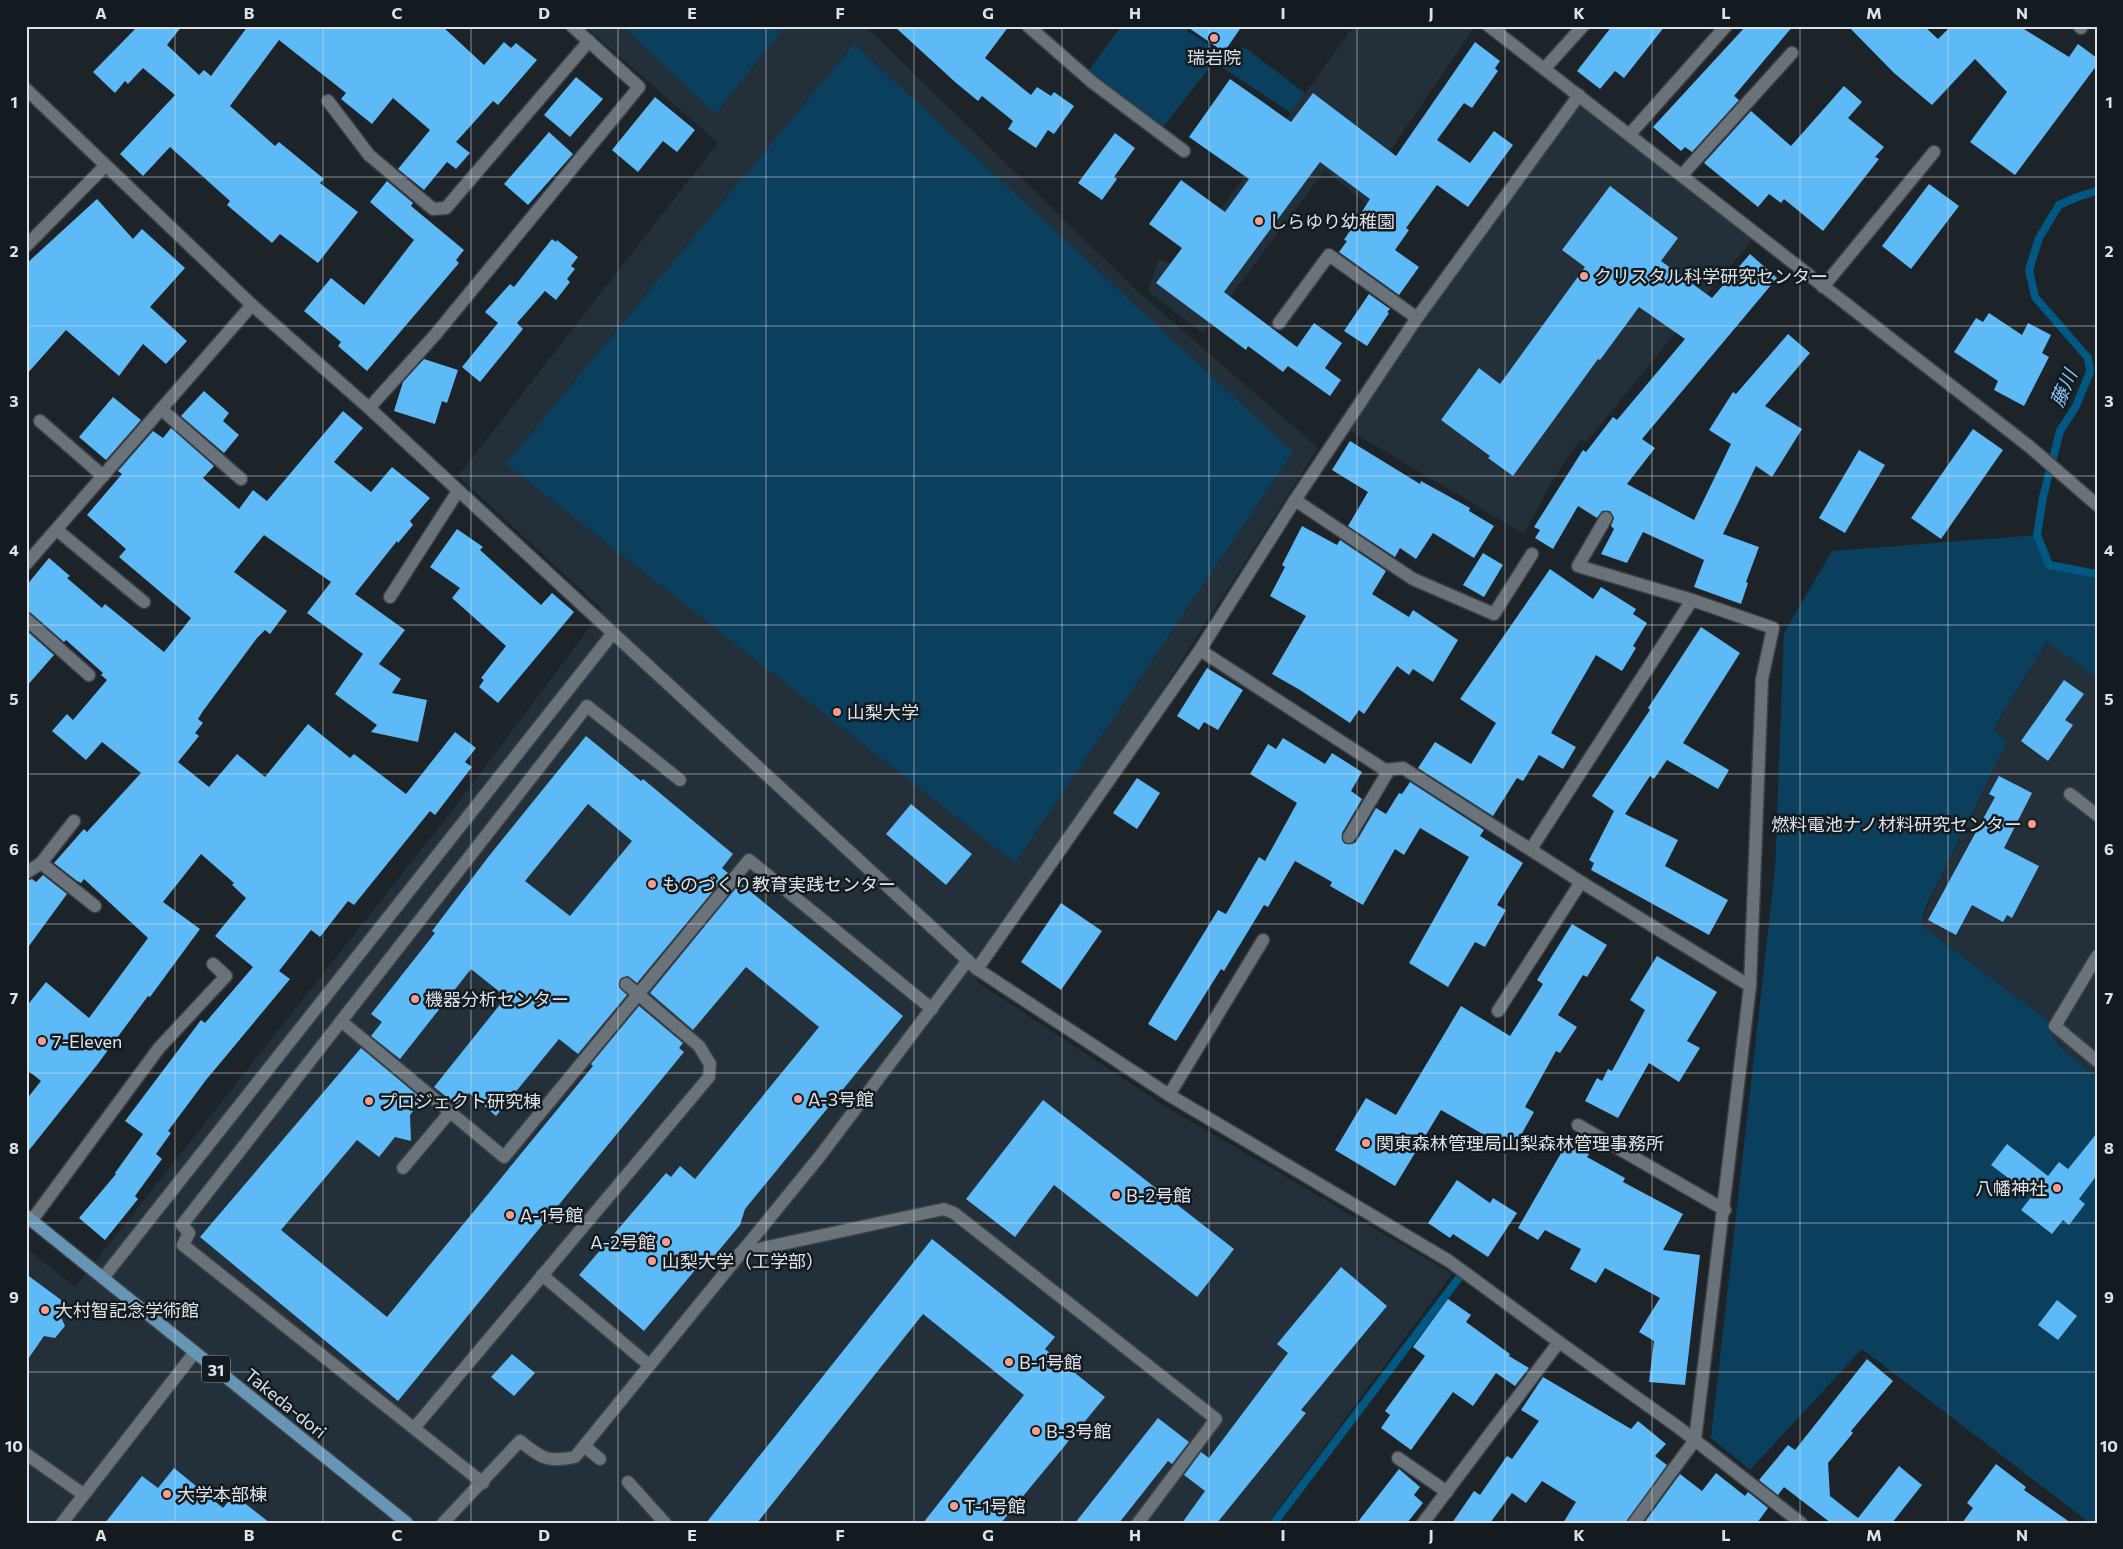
<svg xmlns="http://www.w3.org/2000/svg" width="2123" height="1549" font-family="Commissioner,'Noto Sans JP',sans-serif">
	<rect width="100%" height="100%" fill="#1d2429"/>
	<g fill="#233039">
		<path d="M585,26H865L1137,291L1318,448L976,981L1163,1105L1452,1274L1268,1523H26V1248L75,1287L448,816L603,610L458,476L718,143Z"/>
		<path d="M1354,26H1475L1379,167L1368,205L1325,170L1203,333L1148,291L1159,259L1179,267Z"/>
		<path d="M1579,95L1756,235L1586,442L1580,439L1552,481L1524,534L1344,427Z"/>
		<path d="M2048,642L2097,678V1079L2056,1043L2046,1019L1921,925L1993,729Z"/>
	</g>
	<g fill="#0a3f5d">
		<path d="M623,26H785L715,114Z"/>
		<path d="M1121,26H1189L1187,31L1225,55L1244,47L1305,93L1291,113L1214,62L1159,132L1085,76Z"/>
		<path d="M854,44L1293,452L1015,863L506,464Z"/>
		<path d="M2037,535L2049,565L2097,574V678L2047,642L1993,729L2007,741L1926,906L1921,925L2046,1019L2056,1043L2097,1079V1523H2090L1862,1349L1750,1470L1711,1438L1775,869L1784,633L1832,551Z"/>
	</g>
	<g fill="none" stroke-linecap="round" stroke-linejoin="round">
		<g stroke="#015883" stroke-width="8">
			<path d="M2097,191L2077,197L2059,205L2039,238L2029,270L2035,297L2088,358L2090,372L2076,406L2060,431L2043,497L2037,535L2049,565L2097,574"/>
			<path d="M1274,1523L1464,1271"/>
		</g>
	</g>
	<g fill="#5dbaf7" fill-rule="evenodd">
		<path d="M138,26H182L167,45L199,75L204,70L211,76L248,26H442L484,65L504,42L511,48L516,43L537,60L498,105L493,101L456,142L470,153L456,169L447,162L424,190L398,169L430,130L393,98L372,124L341,99L346,93L279,40L230,106L275,146L279,142L324,179L320,183L358,212L318,263L280,234L272,243L227,205L230,201L170,147L143,176L120,154L175,95L143,68L128,84L125,81L115,93L93,72Z"/>
		<path d="M894,26H1009L985,58L1031,95L1037,87L1051,96L1054,92L1074,106L1054,134L1048,130L1036,148L1008,129L1013,121L982,96L978,101L955,82Z"/>
		<path d="M1186,26H1242L1224,52Z"/>
		<path d="M1612,26H1665L1624,78L1615,71L1600,89L1577,71Z"/>
		<path d="M1746,26H1793L1734,96L1739,100L1692,152L1685,147L1681,151L1653,127Z"/>
		<path d="M1848,26H1924L1938,39L1951,26H2019L2069,57L2078,44L2097,58V65L2015,175L1970,142L2007,92L1975,59L1932,105L1894,73Z"/>
		<path d="M1475,42L1500,61L1495,68L1498,71L1472,108L1464,103L1437,140L1470,163L1494,131L1513,145L1468,207L1437,185L1406,228L1409,230L1395,250L1419,267L1399,295L1339,252L1347,241L1344,240L1370,199L1320,162L1224,292L1297,347L1314,323L1342,343L1325,368L1341,380L1330,396L1288,366L1283,372L1248,346L1246,350L1156,283L1182,248L1149,224L1181,180L1225,212L1249,179L1189,137L1230,79L1291,122L1313,93L1396,156Z"/>
		<path d="M576,77L603,99L570,137L544,115Z"/>
		<path d="M1844,86L1862,102L1848,118L1884,147L1875,157L1879,159L1823,231L1784,199L1781,203L1769,194L1758,207L1704,163L1751,111L1791,146Z"/>
		<path d="M655,97L695,130L677,152L663,141L638,172L612,150Z"/>
		<path d="M549,132L573,154L528,205L504,184Z"/>
		<path d="M1115,133L1135,148L1114,177L1117,179L1102,200L1078,183Z"/>
		<path d="M387,181L413,203L411,206L464,250L456,260L459,263L367,371L338,346L341,342L304,311L331,278L364,305L414,240L370,202Z"/>
		<path d="M1929,184L1959,206L1911,269L1882,246Z"/>
		<path d="M1610,186L1678,238L1661,261L1712,298L1750,254L1777,278L1642,439L1655,448L1627,484L1694,520L1731,444L1709,430L1733,392L1736,394L1788,334L1810,353L1765,406L1802,429L1772,477L1756,466L1723,534L1759,547L1746,582L1748,583L1741,604L1694,587L1704,560L1643,532L1627,563L1601,554L1614,529L1611,526L1614,518L1610,511H1602L1597,518L1578,506L1553,549L1535,538L1540,530L1534,527L1583,450L1586,452L1613,417L1617,420L1685,339L1639,307L1600,360L1598,359L1513,476L1488,458L1490,456L1441,420L1479,368L1500,384L1585,267L1562,250Z"/>
		<path d="M97,199L133,239L142,229L185,268L150,307L187,341L166,364L143,344L119,376L66,330L26,375V264Z"/>
		<path d="M552,239L556,242L557,240L578,257L571,266L575,269L567,279L570,282L556,300L545,291L517,323L523,329L480,382L462,367L498,323L485,312L510,284L514,287Z"/>
		<path d="M1369,294L1390,309L1387,312L1389,313L1367,346L1344,331Z"/>
		<path d="M1989,313L2022,335L2028,323L2051,335L2042,353L2049,357L2024,406L1994,390L1998,381L1954,352L1976,318L1983,322Z"/>
		<path d="M424,359L458,370L447,403L442,401L435,424L394,411L403,382Z"/>
		<path d="M204,391L229,413L223,421L239,435L224,453L181,416Z"/>
		<path d="M113,397L141,420L106,460L79,437Z"/>
		<path d="M343,411L363,428L334,462L371,492L392,467L430,498L410,521L413,525L398,543L397,541L355,594L405,630L379,664L401,679L392,693L427,700L418,742L371,732L377,725L335,694L363,654L307,613L331,582L264,535L234,572L287,611L270,634L265,630L257,638L203,711L198,719L203,723L195,733L199,736L178,762L209,787L237,754L265,777L308,724L350,758L354,754L406,794L455,732L476,748L465,762L472,767L435,815L430,811L354,905L348,901L320,937L311,930L279,971L290,979L206,1080L168,1131L171,1133L156,1154L162,1159L135,1196L138,1199L105,1240L79,1218L116,1174L115,1173L143,1134L125,1121L201,1020L205,1023L253,967L215,936L246,898L232,885L234,883L201,854L163,902L200,929L150,997L148,996L97,1065L26,1154V1100L41,1081L26,1069V1007L46,982L89,1018L148,938L84,879L81,883L77,881L54,863L84,829L87,832L141,773L102,742L86,760L52,731L67,714L73,720L107,680L101,675L103,673L66,640L64,642L31,613L26,611V586L49,558L70,576L67,578L102,608L105,604L164,652L191,618L119,557L126,549L87,515L122,474L118,471L153,431L163,438L171,428L214,466L203,478L239,509L253,490L267,501Z"/>
		<path d="M1973,429L2003,450L1941,539L1911,518Z"/>
		<path d="M1350,441L1420,484L1421,481L1470,508L1469,511L1494,526L1474,558L1433,533L1416,559L1400,548L1395,557L1348,526L1368,492L1332,470Z"/>
		<path d="M1859,450L1885,465L1845,533L1819,518Z"/>
		<path d="M1302,526L1337,545L1340,540L1386,571L1372,594L1409,617L1413,610L1458,640L1433,682L1413,669L1409,675L1397,666L1364,714L1359,710L1350,723L1300,690L1272,674L1306,616L1270,596L1285,567L1282,565Z"/>
		<path d="M457,529L483,547L480,550L541,605L552,593L574,612L498,703L479,687L484,680L481,678L506,646L452,598L460,588L430,567Z"/>
		<path d="M1483,553L1503,565L1484,597L1463,585Z"/>
		<path d="M1550,569L1593,599L1601,587L1636,609L1633,614L1647,623L1633,646L1636,648L1622,671L1596,655L1551,733L1576,747L1563,769L1539,755L1523,781L1517,778L1493,816L1418,768L1435,742L1471,764L1496,723L1460,699Z"/>
		<path d="M1701,627L1740,653L1683,743L1729,770L1718,789L1667,760L1654,779L1650,776L1625,814L1678,840L1665,866L1728,900L1709,935L1591,870L1594,863L1589,860L1614,811L1592,796L1650,710L1648,708Z"/>
		<path d="M26,630L54,655L26,687Z"/>
		<path d="M1207,668L1243,690L1218,730L1204,722L1199,730L1177,716Z"/>
		<path d="M2064,680L2084,694L2065,720L2073,725L2048,761L2021,741Z"/>
		<path d="M586,736L641,781L643,779L733,854L722,868L728,873L637,983L628,976L620,979L619,987L627,995L578,1054L559,1039L496,1116L469,1093L458,1106L434,1087L506,997L471,969L400,1059L371,1036L382,1022L371,1014L435,933L432,931L489,856ZM588,804L632,841L570,916L525,881Z"/>
		<path d="M1283,738L1325,764L1332,753L1362,772L1351,791L1362,799L1342,833V840L1345,844H1352L1356,842L1376,808L1386,814L1399,793L1402,794L1410,782L1484,830L1480,836L1523,863L1497,905L1506,910L1485,947L1475,942L1448,987L1409,963L1469,857L1420,828L1404,855L1395,849L1363,905L1330,886L1332,882L1295,861L1268,907L1264,905L1224,971L1221,969L1176,1041L1148,1024L1218,910L1226,914L1259,857L1265,861L1297,803L1250,774L1268,744L1276,749Z"/>
		<path d="M1999,776L2032,793L2004,848L2039,866L2012,918L2007,915L2003,922L1972,905L1956,935L1928,920L1995,797L1989,794Z"/>
		<path d="M1137,778L1160,793L1137,829L1113,813Z"/>
		<path d="M911,804L972,854L946,885L886,834Z"/>
		<path d="M43,875L67,894L26,950V881L32,879L36,882Z"/>
		<path d="M740,883L903,1016L745,1209L740,1225L711,1260L701,1263L644,1331L579,1275L666,1173L671,1177L680,1166L695,1179L819,1027L746,967L693,1030L650,993Z"/>
		<path d="M1061,903L1102,931L1061,990L1021,962Z"/>
		<path d="M1572,924L1607,945L1587,977L1583,975L1558,1015L1577,1027L1560,1053L1556,1051L1525,1107L1534,1112L1512,1151L1441,1110L1395,1186L1335,1150L1366,1098L1396,1115L1461,1006L1510,1036L1543,984L1537,980Z"/>
		<path d="M1657,956L1717,992L1687,1041L1700,1048L1679,1082L1649,1063L1618,1118L1585,1101L1597,1078L1602,1081L1608,1069L1612,1071L1645,1010L1630,1000Z"/>
		<path d="M639,1006L683,1043L679,1048L684,1052L398,1401L200,1237L361,1048L422,1099L410,1115L411,1141L395,1137L379,1157L357,1140L281,1230L387,1317L593,1066L591,1064Z"/>
		<path d="M1043,1100L1234,1249L1197,1297L1054,1185L1015,1237L966,1199Z"/>
		<path d="M2097,1133V1175L2079,1199L2085,1204L2069,1225L2063,1220L2052,1234L2021,1210L2032,1196L1991,1165L2007,1144L2048,1176L2059,1162L2068,1169Z"/>
		<path d="M1568,1141L1589,1154L1587,1157L1625,1178L1623,1182L1683,1214L1663,1250L1700,1255L1685,1385L1649,1382L1654,1341L1639,1332L1660,1298L1605,1268L1596,1283L1570,1269L1581,1249L1545,1230L1538,1240L1518,1228Z"/>
		<path d="M1457,1180L1490,1203L1493,1198L1517,1213L1488,1257L1453,1234L1450,1238L1428,1223Z"/>
		<path d="M932,1239L1055,1337L1045,1349L1105,1397L1001,1523H923L1024,1395L923,1314L757,1523H706Z"/>
		<path d="M1341,1267L1387,1306L1301,1410L1306,1413L1217,1523H1182L1205,1491L1184,1475L1201,1452L1209,1458L1288,1353L1277,1344Z"/>
		<path d="M26,1274L68,1305L60,1315L65,1326L55,1338L44,1336L26,1362Z"/>
		<path d="M1448,1299L1471,1315L1466,1322L1510,1354L1509,1356L1529,1368L1515,1386L1496,1373L1473,1406L1453,1392L1411,1450L1381,1428L1390,1415L1385,1411L1425,1356L1413,1347Z"/>
		<path d="M2057,1300L2077,1316L2058,1340L2038,1325Z"/>
		<path d="M512,1354L535,1373L514,1396L491,1377Z"/>
		<path d="M1867,1359L1893,1381L1851,1431L1853,1433L1828,1463L1830,1496L1858,1518L1899,1466L1922,1485L1892,1523H1831L1784,1487L1778,1495L1759,1480L1788,1445L1795,1450Z"/>
		<path d="M1543,1377L1631,1429L1638,1421L1666,1444L1655,1456L1667,1465L1626,1523H1563L1576,1502L1542,1481L1526,1503L1512,1493L1490,1523H1452L1474,1491L1480,1495L1507,1456L1512,1459L1539,1421L1521,1410Z"/>
		<path d="M1158,1418L1189,1442L1172,1464L1168,1461L1119,1523H1075Z"/>
		<path d="M1996,1464L2026,1487L2024,1490L2071,1523H1962L1973,1508L1967,1503Z"/>
		<path d="M174,1468L223,1508L234,1495L270,1523H105L142,1476L158,1488Z"/>
		<path d="M1399,1469L1420,1487L1414,1495L1423,1503L1407,1523H1357Z"/>
		<path d="M1716,1473L1745,1496L1748,1492L1768,1508L1757,1523H1644L1680,1474L1702,1491Z"/>
	</g>
	<g fill="none" stroke-linecap="round" stroke-linejoin="round">
		<defs>
			<g id="minor">
				<path d="M1028,26L1092,82L1184,151"/>
				<path d="M1489,26L2030,447L2097,505"/>
				<path d="M2079,26L2081,28"/>
				<path d="M1545,68L1583,26"/>
				<path d="M26,89L252,305L369,408L977,969L1169,1095L1449,1261L1559,1342L1678,1427L1801,1523"/>
				<path d="M328,101L369,155L433,209L446,208L589,41"/>
				<path d="M1630,134L1726,26"/>
				<path d="M1682,175L1792,53"/>
				<path d="M26,246L105,166"/>
				<path d="M1823,287L1934,152"/>
				<path d="M1279,323L1329,255L1417,318"/>
				<path d="M369,408L435,335L639,87L572,26"/>
				<path d="M161,409L241,479"/>
				<path d="M40,421L103,476"/>
				<path d="M1295,500L1413,579L1494,614L1532,554"/>
				<path d="M1606,518L1578,566L1692,600"/>
				<path d="M57,530L144,602"/>
				<path d="M26,564L252,305"/>
				<path d="M390,597L458,491"/>
				<path d="M26,619L89,675"/>
				<path d="M1200,650L1385,770L1403,768L1581,882L1750,986L1695,1440L1634,1523"/>
				<path d="M2070,794L2097,815"/>
				<path d="M1349,837L1389,770"/>
				<path d="M1531,849L1692,600L1773,628L1762,679L1750,986"/>
				<path d="M41,863L95,906"/>
				<path d="M26,873L41,863L74,821"/>
				<path d="M2097,956L2055,1026L2097,1061"/>
				<path d="M977,969L1200,650L1295,500L1417,318L1579,95"/>
				<path d="M1498,1011L1581,882"/>
				<path d="M341,1021L504,1157L749,860L932,1009"/>
				<path d="M1169,1095L1263,940"/>
				<path d="M1578,1125L1725,1210"/>
				<path d="M403,1168L450,1112"/>
				<path d="M32,1220L159,1048L226,976L213,964"/>
				<path d="M740,1253L944,1209L954,1213L1216,1419L1138,1523"/>
				<path d="M542,1275L649,1365"/>
				<path d="M103,1278L613,633"/>
				<path d="M415,1427L709,1077L710,1064L699,1046L626,984"/>
				<path d="M584,1446L600,1459"/>
				<path d="M26,1454L83,1494"/>
				<path d="M1398,1458L1447,1492"/>
				<path d="M628,1482L665,1523"/>
				<path d="M483,1483L183,1245L189,1233L182,1225L587,706L680,780"/>
				<path d="M62,1523L195,1352"/>
				<path d="M443,1523L520,1441C541,1458 548,1463 575,1457L820,1156L968,960"/>
				<path d="M1423,1523L1559,1342"/>
			</g>
			<path id="major" d="M26,1216L407,1523"/>
		</defs>
		<use href="#minor" stroke="#3b4045" stroke-width="15"/>
		<use href="#major" stroke="#3b4045" stroke-width="15"/>
		<use href="#minor" stroke="#6a7379" stroke-width="12"/>
		<use href="#major" stroke="#6695b6" stroke-width="12"/>
	</g>
	<path fill="none" stroke="#dee3e7" stroke-width="1" stroke-opacity="0.55" d="M175,26V1523M323,26V1523M471,26V1523M618,26V1523M766,26V1523M914,26V1523M1062,26V1523M1209,26V1523M1357,26V1523M1505,26V1523M1652,26V1523M1800,26V1523M1948,26V1523M26,177H2097M26,326H2097M26,476H2097M26,625H2097M26,774H2097M26,924H2097M26,1073H2097M26,1223H2097M26,1372H2097"/>
	<g fill="#f59d8e" stroke="#131b20" stroke-width="2">
		<circle cx="1214" cy="38" r="5"/>
		<circle cx="1259" cy="221" r="5"/>
		<circle cx="1584" cy="276" r="5"/>
		<circle cx="837" cy="712" r="5"/>
		<circle cx="2032" cy="824" r="5"/>
		<circle cx="652" cy="884" r="5"/>
		<circle cx="415" cy="999" r="5"/>
		<circle cx="42" cy="1041" r="5"/>
		<circle cx="798" cy="1099" r="5"/>
		<circle cx="369" cy="1101" r="5"/>
		<circle cx="1366" cy="1143" r="5"/>
		<circle cx="2057" cy="1188" r="5"/>
		<circle cx="1116" cy="1195" r="5"/>
		<circle cx="510" cy="1215" r="5"/>
		<circle cx="666" cy="1242" r="5"/>
		<circle cx="652" cy="1261" r="5"/>
		<circle cx="45" cy="1310" r="5"/>
		<circle cx="1009" cy="1362" r="5"/>
		<circle cx="1036" cy="1431" r="5"/>
		<circle cx="167" cy="1494" r="5"/>
		<circle cx="954" cy="1506" r="5"/>
	</g>
	<g text-anchor="middle" dominant-baseline="central" stroke-width="5" stroke-linejoin="round" paint-order="stroke">
		<rect fill="#131b20" stroke="#a1a7ab" stroke-width="1" x="202" y="1355.5" width="28" height="27" rx="4"/>
		<g font-size="16" font-weight="bold" fill="#dee3e7">
			<text x="216" y="1369">31</text>
		</g>
		<g font-size="18" fill="#dee3e7" stroke="#131b20" text-anchor="start">
			<text x="1214" y="57" text-anchor="middle">瑞岩院</text>
			<text x="1269" y="221">しらゆり幼稚園</text>
			<text x="1594" y="276">クリスタル科学研究センター</text>
			<text x="847" y="712">山梨大学</text>
			<text x="2022" y="824" text-anchor="end">燃料電池ナノ材料研究センター</text>
			<text x="662" y="884">ものづくり教育実践センター</text>
			<text x="425" y="999">機器分析センター</text>
			<text x="52" y="1041">7-Eleven</text>
			<text x="808" y="1099">A-3号館</text>
			<text x="379" y="1101">プロジェクト研究棟</text>
			<text x="1376" y="1143">関東森林管理局山梨森林管理事務所</text>
			<text x="2047" y="1188" text-anchor="end">八幡神社</text>
			<text x="1126" y="1195">B-2号館</text>
			<text x="520" y="1215">A-1号館</text>
			<text x="656" y="1242" text-anchor="end">A-2号館</text>
			<text x="662" y="1261">山梨大学（工学部）</text>
			<text x="55" y="1310">大村智記念学術館</text>
			<text x="1019" y="1362">B-1号館</text>
			<text x="1046" y="1431">B-3号館</text>
			<text x="177" y="1494">大学本部棟</text>
			<text x="964" y="1506">T-1号館</text>
		</g>
		<g font-size="18" fill="#dee3e7" stroke="#131b20">
			<text transform="translate(286 1403) rotate(39)">Takeda-dori</text>
		</g>
		<g font-size="19" font-style="italic" fill="#88c9f7" stroke="#131b20">
			<text transform="translate(2063 388) rotate(-66)">藤川</text>
		</g>
	</g>
	<rect width="2123" height="1549" fill="none" stroke="#131b20" stroke-width="55"/>
	<rect x="28" y="28" width="2068" height="1494" fill="none" stroke="#dee3e7" stroke-width="2"/>
	<g font-size="16" text-anchor="middle" font-weight="bold" fill="#dee3e7">
		<text x="101" y="19">A</text>
		<text x="249" y="19">B</text>
		<text x="397" y="19">C</text>
		<text x="544" y="19">D</text>
		<text x="692" y="19">E</text>
		<text x="840" y="19">F</text>
		<text x="988" y="19">G</text>
		<text x="1135" y="19">H</text>
		<text x="1283" y="19">I</text>
		<text x="1431" y="19">J</text>
		<text x="1579" y="19">K</text>
		<text x="1726" y="19">L</text>
		<text x="1874" y="19">M</text>
		<text x="2022" y="19">N</text>
		<text x="14" y="108">1</text>
		<text x="2109" y="108">1</text>
		<text x="14" y="257">2</text>
		<text x="2109" y="257">2</text>
		<text x="14" y="407">3</text>
		<text x="2109" y="407">3</text>
		<text x="14" y="556">4</text>
		<text x="2109" y="556">4</text>
		<text x="14" y="705">5</text>
		<text x="2109" y="705">5</text>
		<text x="14" y="855">6</text>
		<text x="2109" y="855">6</text>
		<text x="14" y="1004">7</text>
		<text x="2109" y="1004">7</text>
		<text x="14" y="1154">8</text>
		<text x="2109" y="1154">8</text>
		<text x="14" y="1303">9</text>
		<text x="2109" y="1303">9</text>
		<text x="14" y="1452">10</text>
		<text x="2109" y="1452">10</text>
		<text x="101" y="1541">A</text>
		<text x="249" y="1541">B</text>
		<text x="397" y="1541">C</text>
		<text x="544" y="1541">D</text>
		<text x="692" y="1541">E</text>
		<text x="840" y="1541">F</text>
		<text x="988" y="1541">G</text>
		<text x="1135" y="1541">H</text>
		<text x="1283" y="1541">I</text>
		<text x="1431" y="1541">J</text>
		<text x="1579" y="1541">K</text>
		<text x="1726" y="1541">L</text>
		<text x="1874" y="1541">M</text>
		<text x="2022" y="1541">N</text>
	</g>
</svg>
